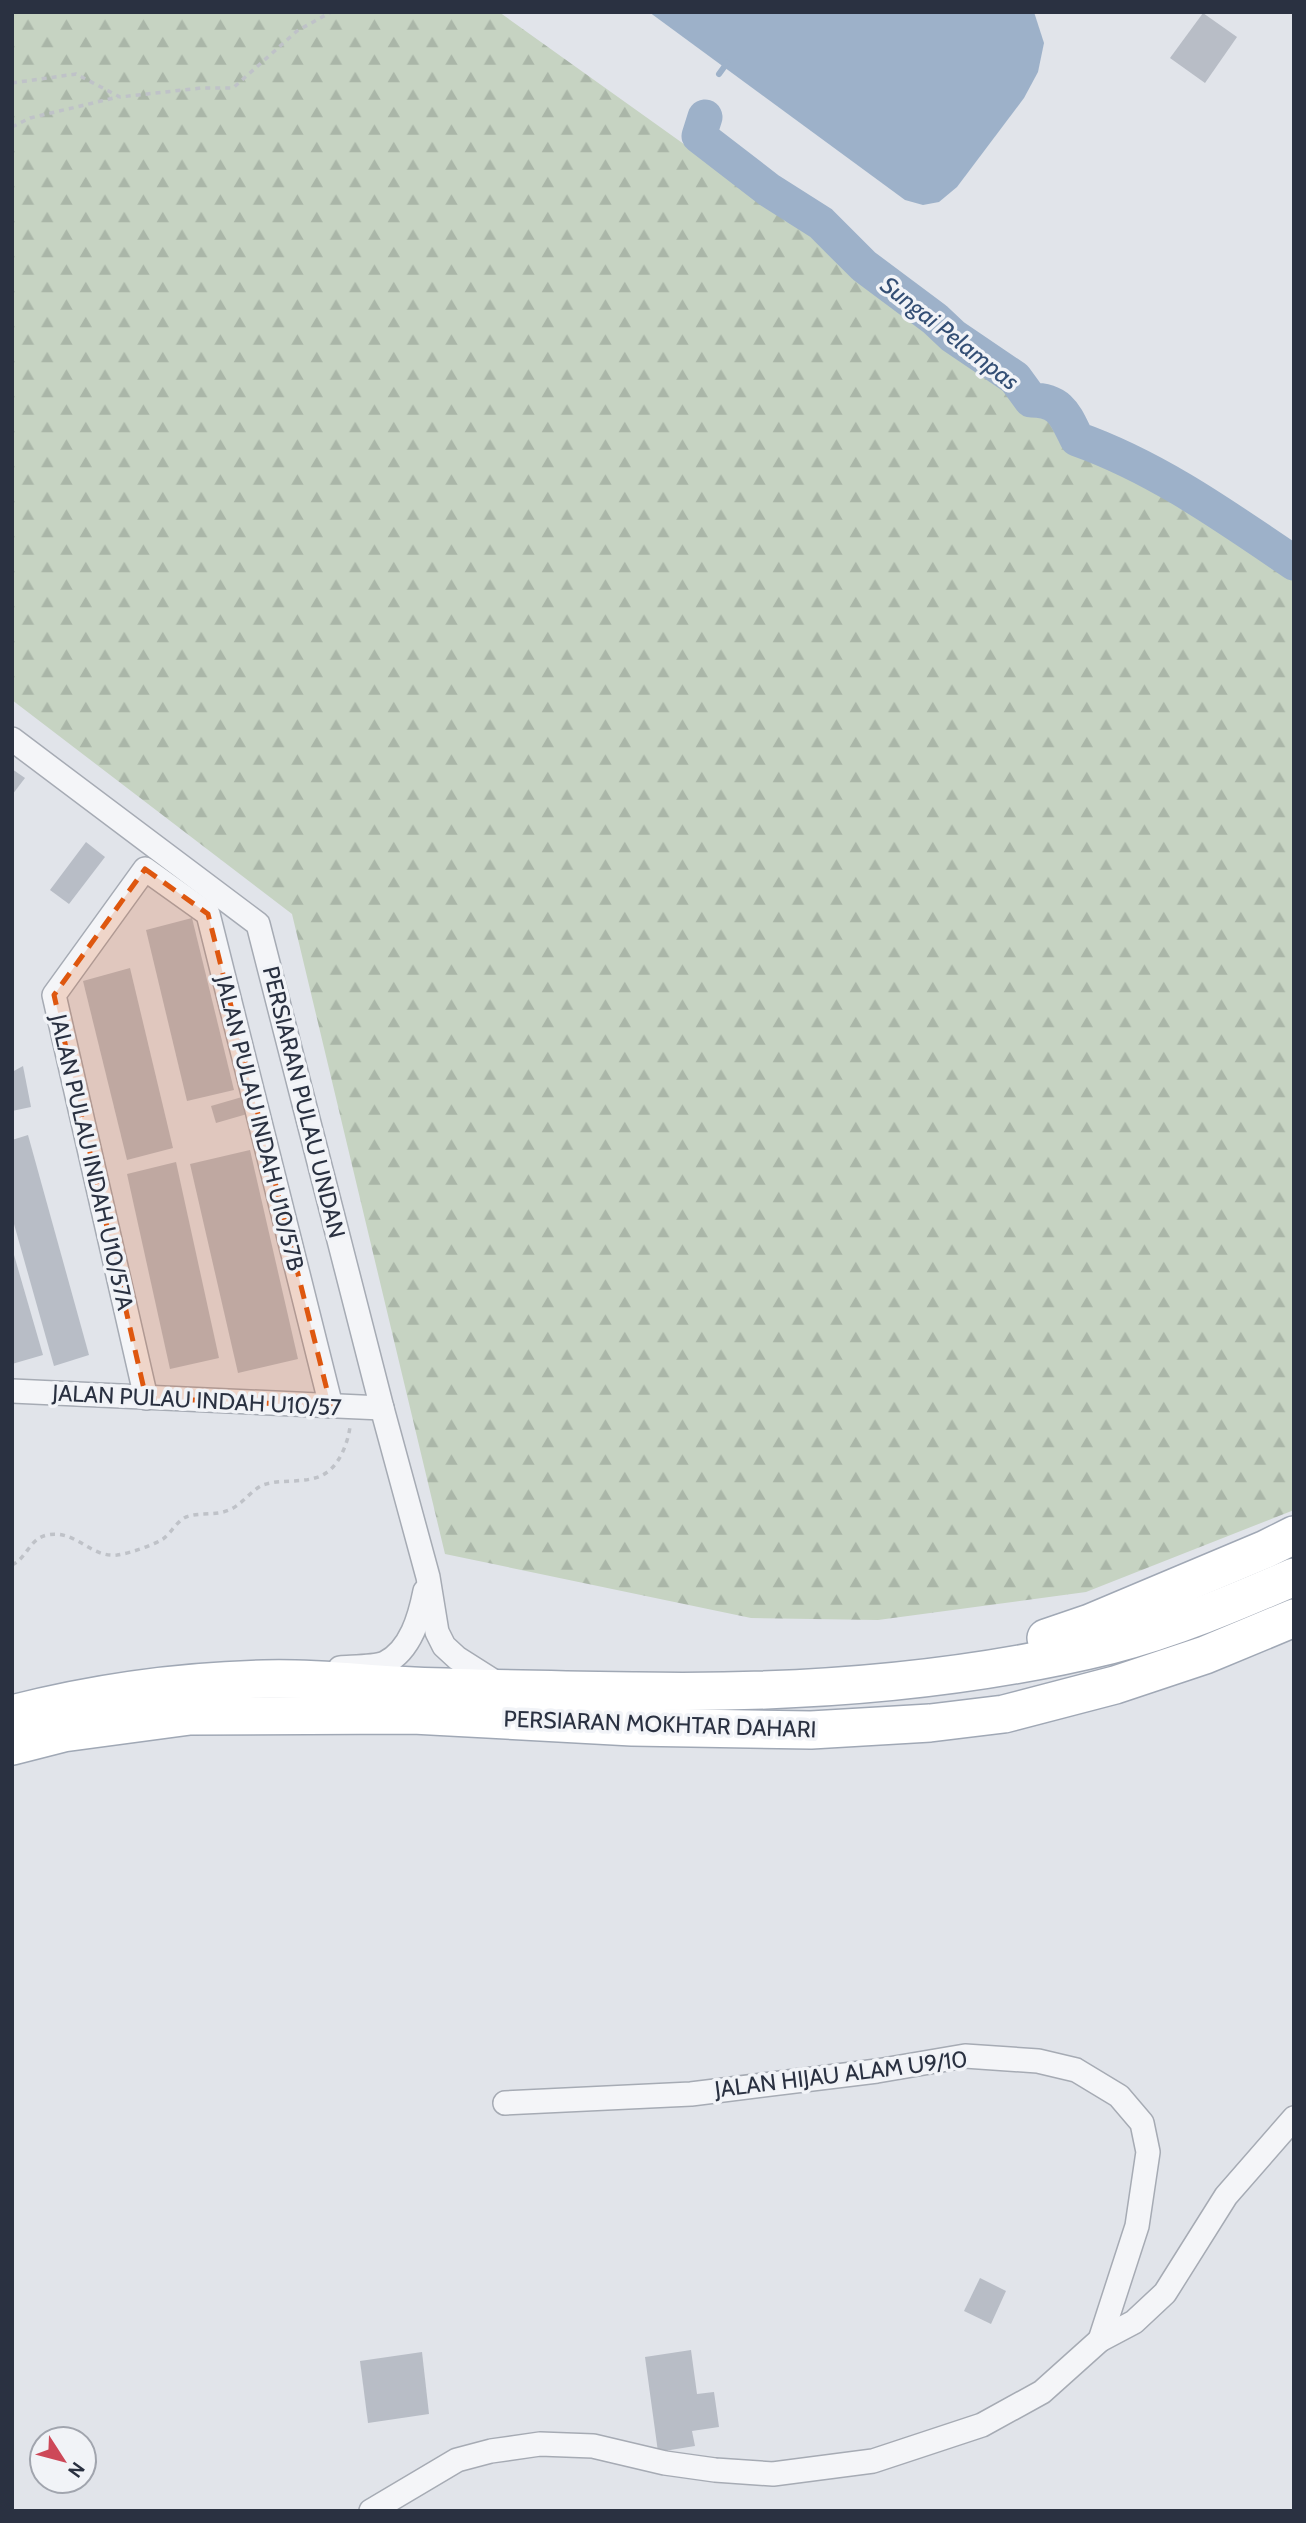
<svg xmlns="http://www.w3.org/2000/svg" width="1306" height="2523" font-family="Cabin,sans-serif">
	<defs>
		<pattern id="forest-firs" width="22" height="20" patternUnits="userSpaceOnUse" patternTransform="scale(1.75)"><rect width="22" height="20" fill="#c6d3c2"/><path d="M5 1l3.5 6h-7zM16 11l3.5 6h-7z" fill="#aab6a8"/></pattern>
	</defs>
	<rect width="100%" height="100%" fill="#e1e4ea"/>
	<path fill="url(#forest-firs)" d="M12,12H499L1294,580V1510L1086,1592L878,1620L751,1618L445,1554L292,914L12,700Z"/>
	<path fill="#9db1c9" d="M649,12H1034L1044,43L1038,72L1024,98L957,187L939,202L923,205L905,200Z"/>
	<g fill="none" stroke-linecap="round" stroke-linejoin="round">
		<path stroke="#9db1c9" stroke-width="6" d="M719,74L727,63"/>
		<path stroke="#9db1c9" stroke-width="35" d="M705,117L699,136L769,190L821,223L864,266L935,319L953,336L1015,378L1031,400C1061,400 1065,415 1077,439C1156,467 1225,516 1294,563"/>
	</g>
	<g fill="#b8bdc6">
		<path d="M1203,13L1237,37L1205,83L1170,58Z"/>
		<path d="M12,769L25,778L12,795Z"/>
		<path d="M86,842L105,857L69,904L50,890Z"/>
		<path d="M192,918L234,1090L187,1101L146,930Z"/>
		<path d="M130,968L173,1148L127,1160L83,981Z"/>
		<path d="M23,1066L31,1107L12,1111V1072Z"/>
		<path d="M249,1095L254,1112L216,1123L211,1106Z"/>
		<path d="M28,1135L89,1355L54,1366L12,1217V1140Z"/>
		<path d="M250,1150L298,1359L238,1373L190,1164Z"/>
		<path d="M176,1162L219,1358L170,1369L127,1174Z"/>
		<path d="M12,1248L43,1355L12,1364Z"/>
		<path d="M980,2278L1006,2291L991,2324L964,2311Z"/>
		<path d="M691,2350L697,2394L714,2392L719,2427L692,2431L695,2446L658,2452L645,2357Z"/>
		<path d="M422,2352L429,2414L368,2423L360,2361Z"/>
	</g>
	<g fill="none" stroke-linecap="round" stroke-linejoin="round">
		<defs>
			<g id="street">
				<path d="M12,739L258,924L382,1408L428,1577L437,1632L444,1646L457,1658L498,1684"/>
				<path d="M12,1391L382,1408"/>
				<path d="M146,1398L54,995L145,869L208,914L331,1406"/>
				<path d="M340,1668C352,1667 376,1667 385,1663C411,1650 420,1616 425,1591"/>
				<path d="M505,2103L691,2094L877,2071L965,2056L1038,2061L1076,2070L1119,2096L1142,2123L1148,2152L1137,2226L1100,2340"/>
				<path d="M371,2511L457,2460L491,2451L540,2444L593,2446L665,2463L715,2470L773,2474L873,2461L982,2425L1042,2392L1100,2340L1134,2322L1165,2293L1226,2196L1294,2118"/>
			</g>
			<g id="primary">
				<path d="M1046,1638L1090,1623L1266,1549L1294,1535"/>
				<path d="M12,1714C94,1693 180,1681 264,1679C314,1677 365,1684 414,1686C488,1689 563,1690 636,1691C796,1694 955,1683 1110,1645C1173,1629 1234,1603 1294,1577"/>
				<path d="M12,1746L63,1733L190,1716L413,1715L632,1727L811,1730L930,1723L1004,1714L1115,1685L1205,1655L1294,1618"/>
			</g>
		</defs>
		<use href="#street" stroke="#a6abb4" stroke-width="26"/>
		<use href="#primary" stroke="#a0a8b5" stroke-width="40"/>
		<g stroke="#bfc2c8" stroke-width="3.5" stroke-dasharray="5 5" stroke-linecap="butt">
			<path d="M12,83L76,74L120,97L201,88H233L297,31L331,12"/>
			<path d="M12,127L30,118L118,97"/>
			<path d="M12,1565C27,1558 29,1539 47,1535C76,1529 90,1558 117,1555C131,1553 151,1546 163,1539C171,1533 177,1521 186,1517C199,1512 215,1516 229,1510C242,1505 251,1490 263,1485C282,1478 308,1485 326,1473C340,1464 348,1442 350,1427"/>
		</g>
		<use href="#street" stroke="#f4f5f8" stroke-width="23"/>
		<use href="#primary" stroke="#fff" stroke-width="37"/>
	</g>
	<path fill="#de570f" fill-opacity="0.2" stroke="#de570f" stroke-width="5" stroke-dasharray="14 9" stroke-linejoin="round" d="M145,869L208,914L331,1406L146,1398L54,995Z"/>
	<g text-anchor="middle" dominant-baseline="central" stroke-width="7" stroke-linejoin="round" paint-order="stroke">
		<g font-size="23" fill="#2a3141" stroke="#f1f3f7">
			<text transform="translate(304 1102) rotate(76)">PERSIARAN PULAU UNDAN</text>
			<text transform="translate(260 1123) rotate(76)">JALAN PULAU INDAH U10/57B</text>
			<text transform="translate(92 1162) rotate(77)">JALAN PULAU INDAH U10/57A</text>
			<text transform="translate(197 1400) rotate(3)">JALAN PULAU INDAH U10/57</text>
			<text transform="translate(660 1724) rotate(2)">PERSIARAN MOKHTAR DAHARI</text>
			<text transform="translate(841 2074) rotate(-7)">JALAN HIJAU ALAM U9/10</text>
		</g>
		<g font-size="24" font-style="italic" fill="#344f75" stroke="#f1f3f7">
			<text transform="translate(950 333) rotate(38)">Sungai Pelampas</text>
		</g>
	</g>
	<rect width="1306" height="2523" fill="none" stroke="#2a3141" stroke-width="28"/>
	<g transform="translate(63 2460) rotate(126)"><circle r="33" fill="#f1f3f7" stroke="#a1a5ae" stroke-width="2"/>
	<path d="M0-5L12 26L0 18L-12 26Z" fill="#cd4858"/>
	<text y="-10" font-size="19" font-weight="bold" text-anchor="middle" fill="#2a3141">N</text>
	</g>
</svg>
